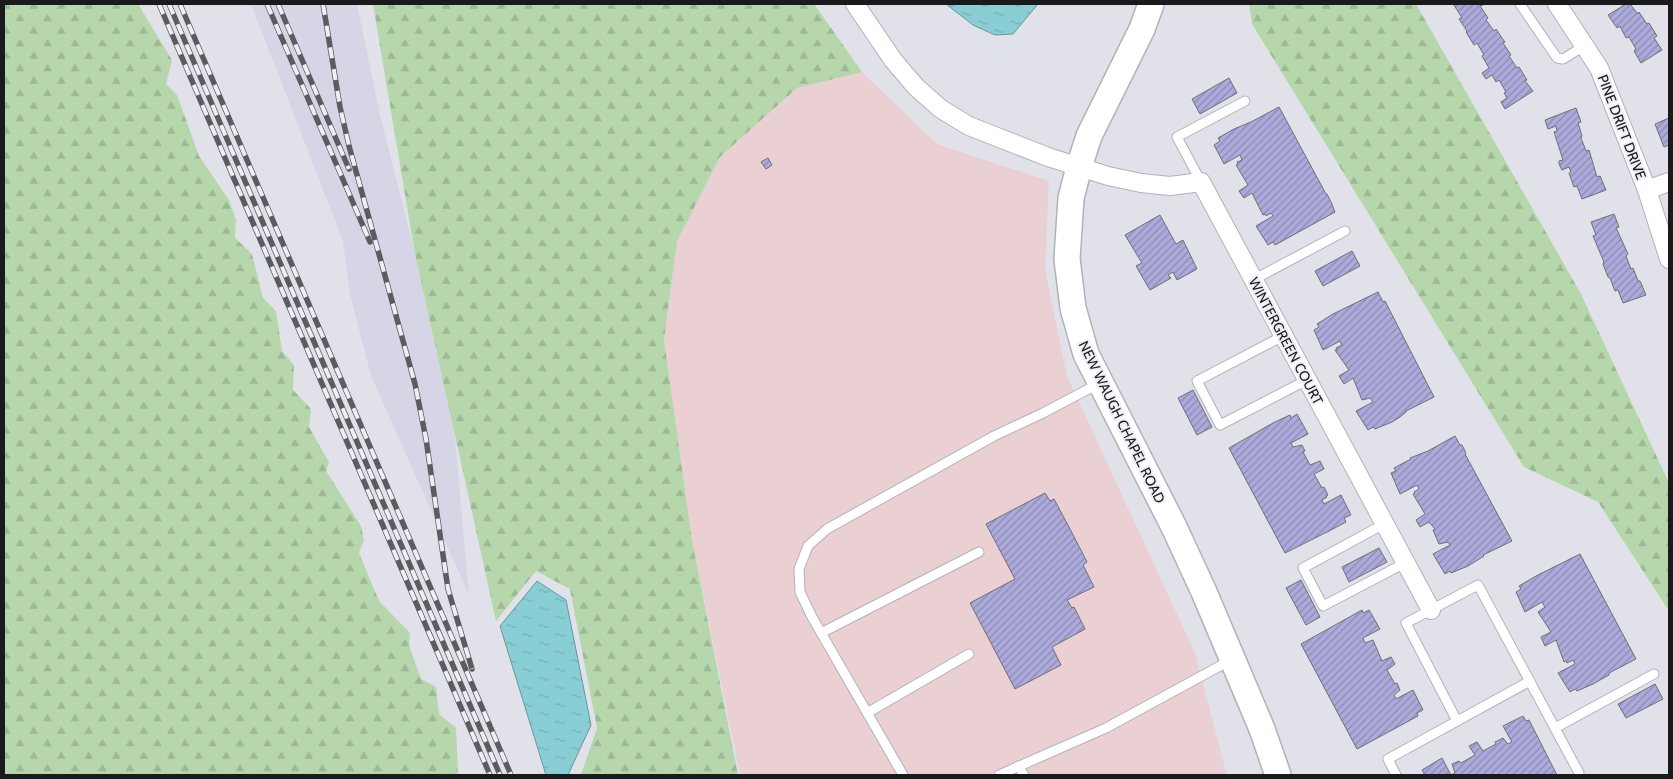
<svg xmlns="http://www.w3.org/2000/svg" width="1673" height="779" font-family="Cabin,sans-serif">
	<defs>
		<pattern id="forest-firs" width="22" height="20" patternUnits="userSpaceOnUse" patternTransform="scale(1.25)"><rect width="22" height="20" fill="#b6d7ac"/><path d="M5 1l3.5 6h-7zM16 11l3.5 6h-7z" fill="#9cb894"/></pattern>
		<pattern id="water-ripples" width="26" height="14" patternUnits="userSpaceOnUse" patternTransform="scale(1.25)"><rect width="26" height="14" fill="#89cdd5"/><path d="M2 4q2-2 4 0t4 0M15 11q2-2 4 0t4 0" fill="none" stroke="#76afb6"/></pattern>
		<pattern id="building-hatch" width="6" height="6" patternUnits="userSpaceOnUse" patternTransform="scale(1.25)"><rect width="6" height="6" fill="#abaadb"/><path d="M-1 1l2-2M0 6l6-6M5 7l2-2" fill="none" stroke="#8a8ab1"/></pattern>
	</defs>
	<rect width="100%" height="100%" fill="#e1e1ea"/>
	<path fill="#d5d5e5" d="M251,4H357L380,115L415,254L454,428L469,595L371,376L350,294L343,241Z"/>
	<path fill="#ebd0d3" d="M862,72L937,144L1049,181L1045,270L1067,376L1195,653L1227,775H740L692,540L664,340L677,241L720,157L797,88Z"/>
	<g fill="url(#forest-firs)">
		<path d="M4,4H138L172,60L166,84L177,95L199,156L229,200L236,220L235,238L252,254L263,298L276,311L282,351L294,365L293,390L311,409L309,427L329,462L326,471L361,526L364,540L359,553L379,601L410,633L409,645L421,679L436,687L439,714L456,728L458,775H4Z"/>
		<path d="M373,4H814L862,72L797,88L720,157L677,241L664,340L692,540L738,775H581L597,728L570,589L536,571L496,621L415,254Z"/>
		<path d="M1249,4H1416L1581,294L1669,483V611L1598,502L1524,467L1252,24Z"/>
	</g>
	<g fill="url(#water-ripples)" stroke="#68979e">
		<path d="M946,4H1038L1013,34L995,35L973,25Z"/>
		<path d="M537,581L566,600L591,725L568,775H546L500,626Z"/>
	</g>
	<g fill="url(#building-hatch)" stroke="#6e6e76">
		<path d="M1457,4H1482L1483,5L1480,6L1488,18L1486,20L1494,31L1496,29L1502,38L1505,42L1503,43L1511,55L1509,56L1517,68L1519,67L1527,80L1525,81L1533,91L1505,109L1501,102L1507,98L1504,93L1506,92L1499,80L1496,82L1492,75L1486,79L1482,73L1489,68L1482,56L1484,55L1477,43L1474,45L1466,32L1467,31L1459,19L1462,18L1454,5Z"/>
		<path d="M1626,4H1630L1638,14L1639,12L1647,24L1649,23L1657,36L1654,38L1662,50L1641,63L1634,51L1636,49L1629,37L1626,38L1620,26L1617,28L1608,15Z"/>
		<path d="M1229,78L1237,93L1200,114L1192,99Z"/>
		<path d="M1279,107L1326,194H1327L1331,202L1335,212L1275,245L1273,242L1268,245L1256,226L1273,216L1271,213L1266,216L1265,214L1263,215L1252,193L1244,198L1239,191L1248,185L1236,165L1238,164L1237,162L1242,160L1240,155L1224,164L1214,145L1220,141L1218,138L1234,129L1251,122Z"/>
		<path d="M1576,108L1581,122L1578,123L1582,136L1581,138L1586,151L1589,150L1597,177L1600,176L1606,190L1582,199L1577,186L1574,187L1569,173L1571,172L1569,167L1562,170L1559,164V161L1563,160L1554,132L1557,131L1556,126L1548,129L1545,120Z"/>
		<path d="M1669,115V145L1664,147L1655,124L1669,118Z"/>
		<path d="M768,158L772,165L766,169L761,162Z"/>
		<path d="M1614,214L1619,227L1616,228L1617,230L1628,254L1626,256L1631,269L1633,268L1638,281H1640L1646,295L1623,303L1618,290L1615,291L1610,278L1608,277L1603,264L1604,262L1593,236L1596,235L1591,222Z"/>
		<path d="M1160,215L1176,244L1183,240L1197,269L1177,280L1173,272L1168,275L1171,278L1150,290L1136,266L1142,263L1125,235Z"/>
		<path d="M1352,251L1360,266L1323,286L1315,271Z"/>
		<path d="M1378,292L1383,302L1385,301L1434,397L1406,411V412L1400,417L1392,422L1375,429L1373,427L1368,430L1356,411L1373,402L1370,398L1362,400L1353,378L1344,384L1339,376L1349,370L1335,350H1337L1336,348L1342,345L1340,341L1323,350L1314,330L1319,327L1317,324L1333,314Z"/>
		<path d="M1193,390L1212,427L1197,435L1178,398Z"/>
		<path d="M1297,414L1308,434L1291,443L1293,447L1302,445L1305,451L1303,452L1310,465L1320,461L1324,469L1314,474L1322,488L1324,487L1328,495L1326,496L1327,497L1322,500L1324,504L1341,495L1351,515L1344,518L1346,522L1331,530L1285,553L1229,448L1273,423L1290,415L1291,418Z"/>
		<path d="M1455,436L1460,445H1462L1466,453L1465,454L1512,541L1483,555L1484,556L1468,566L1451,573L1450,571L1445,574L1433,554L1450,545L1448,542L1439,544L1433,530L1435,529L1429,522L1420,527L1416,520L1425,514L1413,494L1415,493L1414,492L1419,489L1417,485L1400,494L1391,473L1396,471L1394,468L1411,459L1410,458L1428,451Z"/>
		<path d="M1045,493L1050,501L1054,499L1070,529L1087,562L1083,565L1094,587L1067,600L1072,608L1074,607L1085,629L1052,647L1061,665L1015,689L970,603L1015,579L986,524Z"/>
		<path d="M1379,548L1387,562L1349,582L1342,567Z"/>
		<path d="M1580,554L1636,659L1609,673V675L1593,684L1577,691L1575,689L1570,692L1558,673L1575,664L1573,660L1567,663L1566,661L1564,662L1556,640L1545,646L1541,637L1551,632L1538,612L1545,607L1542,602L1525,612L1516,592L1521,589L1519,586L1536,576Z"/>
		<path d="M1301,580L1320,617L1306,625L1286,588Z"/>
		<path d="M1362,610L1363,613L1369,610L1380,629L1363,638L1365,643L1373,640L1382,661L1391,657L1395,664L1387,670L1395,684L1397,683L1400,690L1394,695L1396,699L1413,690L1423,710L1417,713L1418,716L1357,749L1301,644Z"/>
		<path d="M1655,684L1663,699L1626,718L1618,704Z"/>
		<path d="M1523,716L1526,721L1529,720L1557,775H1425L1422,770L1442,758L1451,775L1455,773L1452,764L1459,761L1461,763L1475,755L1469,746L1477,742L1483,751L1496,744L1495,742L1503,738L1508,744L1512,742L1503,726Z"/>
	</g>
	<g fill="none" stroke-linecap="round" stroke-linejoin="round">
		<defs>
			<g id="lane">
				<path d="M1520,4L1557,58L1563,59L1584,46"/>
				<path d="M1201,182L1177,137L1245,101"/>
				<path d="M1253,280L1345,231"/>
				<path d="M1283,336L1197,381L1220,425L1307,380"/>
				<path d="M1384,524L1303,568L1323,606L1405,563"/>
				<path d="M821,633L979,552"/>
				<path d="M867,713L969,654"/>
				<path d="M1457,721L1406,623L1478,585L1579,773"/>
				<path d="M1555,728L1654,674"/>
				<path d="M1018,766L1024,775"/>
				<path d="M903,775L812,617L800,592L799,569L808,546L827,529L994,436L1043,413L1100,383"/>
				<path d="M999,775L1106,728L1231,660"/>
				<path d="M1396,775L1388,759L1530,681"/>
			</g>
			<g id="street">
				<path d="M855,4L893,60L916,87L941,109L969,126L1048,157L1108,176L1141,183L1170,186L1201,182L1431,610"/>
				<path d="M1557,4L1599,68L1647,190L1669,259"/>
				<path d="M1647,190L1669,182"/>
			</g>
			<path id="secondary" d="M1151,4L1142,29L1089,136L1079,167L1071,198L1067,259L1073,308L1086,354L1174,527L1204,592L1262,729L1278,775"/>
		</defs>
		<use href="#lane" stroke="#b1b1ba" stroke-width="11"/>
		<use href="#street" stroke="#b1b1ba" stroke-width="20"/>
		<use href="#secondary" stroke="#b1b1ba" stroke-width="28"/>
		<use href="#lane" stroke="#fff" stroke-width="9"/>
		<use href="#street" stroke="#fff" stroke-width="18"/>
		<use href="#secondary" stroke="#fff" stroke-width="25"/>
		<defs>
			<g id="rail">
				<path d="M159,4L490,775"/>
				<path d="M169,4L500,775"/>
				<path d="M180,4L511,775"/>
				<path d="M267,4L370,242"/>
				<path d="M278,4L349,169"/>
				<path d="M323,4L340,107L349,146L415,384L426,439L448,589L472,669"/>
			</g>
		</defs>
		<use href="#rail" stroke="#5b5b60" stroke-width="5.5"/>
		<use href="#rail" stroke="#eeeef7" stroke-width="4" stroke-dasharray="11" stroke-linecap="butt"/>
	</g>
	<g text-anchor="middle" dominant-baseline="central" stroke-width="4" stroke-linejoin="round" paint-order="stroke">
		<g font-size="14" fill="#1a1a1d" stroke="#eeeef7">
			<text transform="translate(1622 127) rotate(69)">PINE DRIFT DRIVE</text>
			<text transform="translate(1286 341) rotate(62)">WINTERGREEN COURT</text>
			<text transform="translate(1122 422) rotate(64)">NEW WAUGH CHAPEL ROAD</text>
		</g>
	</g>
	<rect width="1673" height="779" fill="none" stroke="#1a1a1d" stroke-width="10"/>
</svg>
